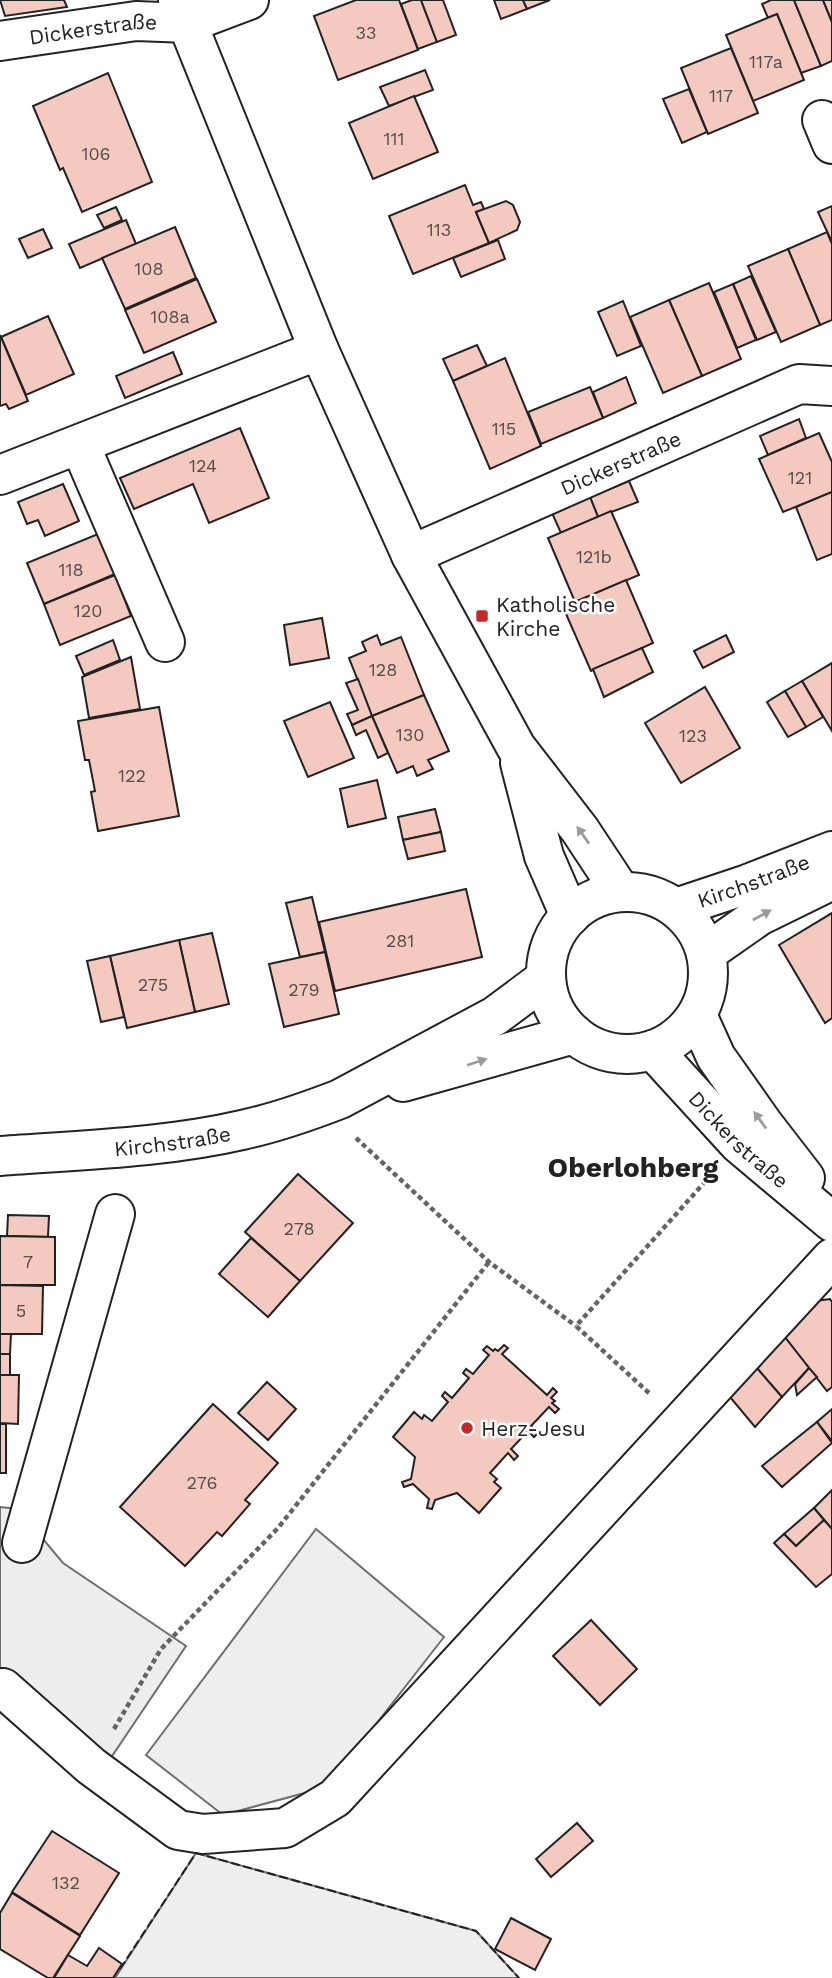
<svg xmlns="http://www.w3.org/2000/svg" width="832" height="1978" font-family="'Work Sans',sans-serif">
	<rect width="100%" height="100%" fill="#fff"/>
	<g fill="#eee" stroke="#6f6f6f" stroke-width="2">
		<path d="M316,1529L444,1637L327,1787L223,1815L146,1755Z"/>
		<path d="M196,1853L476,1931L519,1978H115Z"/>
	</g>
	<path fill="#ededed" stroke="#6f6f6f" stroke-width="2" d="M0,1507L18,1509L63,1563L186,1646L104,1768L0,1697Z"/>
	<g fill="#f3c9c0" stroke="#222" stroke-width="2">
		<path d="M0,0H64L67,7L5,16Z"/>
		<path d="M356,0H399L418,50L338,80L314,16Z"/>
		<path d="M412,0H421L437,42L418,49L401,4Z"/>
		<path d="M421,0H443L456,35L437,42Z"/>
		<path d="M494,0H523L527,9L501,19Z"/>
		<path d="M523,0H550L527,9Z"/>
		<path d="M771,0H794L821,66L801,73L777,14L768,18L762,4Z"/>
		<path d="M794,0H823L832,22V61L821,66Z"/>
		<path d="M823,0H832V22Z"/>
		<path d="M777,14L804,80L753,101L726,35Z"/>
		<path d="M731,48L758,113L708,134L681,68Z"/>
		<path d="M425,70L433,90L389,106L380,87Z"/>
		<path d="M108,73L152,182L82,212L63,168L60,170L33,106Z"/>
		<path d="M689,89L707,132L682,143L663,99Z"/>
		<path d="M414,96L438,152L373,179L349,123Z"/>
		<path d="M465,185L473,205L481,202L484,209L476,212L489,243L413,274L389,216Z"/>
		<path d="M506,201L513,205L520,222L517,230L489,243L476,212Z"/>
		<path d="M832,206V242L818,212Z"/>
		<path d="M116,207L122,220L104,228L97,215Z"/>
		<path d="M126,220L136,244L80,268L69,244Z"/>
		<path d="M175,227L196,278L125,309L102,258Z"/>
		<path d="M43,229L52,248L28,258L19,239Z"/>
		<path d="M827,232L832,244V320L820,325L788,249Z"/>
		<path d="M498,240L505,259L461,277L453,258Z"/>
		<path d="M788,249L820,325L781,342L748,266Z"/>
		<path d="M751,276L776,332L757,340L733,284Z"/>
		<path d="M197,279L216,322L144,353L125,310Z"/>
		<path d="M709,283L741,359L702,376L669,300Z"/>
		<path d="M733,284L756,340L737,348L714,292Z"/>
		<path d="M669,300L702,376L663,393L630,317Z"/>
		<path d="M623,301L641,346L617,356L598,312Z"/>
		<path d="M48,316L74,374L26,395L1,337Z"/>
		<path d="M0,335L28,401L9,409L6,404L0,406Z"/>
		<path d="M477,345L487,366L453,381L443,359Z"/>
		<path d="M173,352L182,374L125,398L116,376Z"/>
		<path d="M505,358L541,446L490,469L453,381Z"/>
		<path d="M626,377L636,403L603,418L593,392Z"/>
		<path d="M590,387L603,418L541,444L528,412Z"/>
		<path d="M799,419L806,438L768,455L760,436Z"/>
		<path d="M240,428L269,498L209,523L193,484L134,509L120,478Z"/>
		<path d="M819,433L832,462V492L783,512L759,459Z"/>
		<path d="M629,481L638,502L598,517L590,497Z"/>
		<path d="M63,484L79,521L45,536L38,520L27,524L18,502Z"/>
		<path d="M832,492V554L817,560L796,507Z"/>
		<path d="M590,497L598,517L561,533L552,513Z"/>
		<path d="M611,511L639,575L575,602L548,538Z"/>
		<path d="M98,534L115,574L44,604L27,563Z"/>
		<path d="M115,575L131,616L60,645L44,604Z"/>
		<path d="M626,580L653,643L591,671L563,607Z"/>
		<path d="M322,618L329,658L290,665L284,625Z"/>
		<path d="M377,635L381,645L401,637L424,695L372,716L349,658L366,651L362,642Z"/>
		<path d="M726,635L734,652L703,668L694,651Z"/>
		<path d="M113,640L120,660L84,675L76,656Z"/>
		<path d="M642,648L653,672L604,697L593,669Z"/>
		<path d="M131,657L140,709L89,718L82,677Z"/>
		<path d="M832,663V731L802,681Z"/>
		<path d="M358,679L372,716L352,725L347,714L358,710L346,683Z"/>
		<path d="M802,681L823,717L806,727L785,691Z"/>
		<path d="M705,687L740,748L681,783L645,723Z"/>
		<path d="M785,691L806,727L788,737L767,702Z"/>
		<path d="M424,695L449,751L428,760L433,769L417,776L413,766L397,773L372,716Z"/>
		<path d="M330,702L354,758L308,777L284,721Z"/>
		<path d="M159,707L179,816L98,831L91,792L95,791L89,760H85L78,721Z"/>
		<path d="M372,716L388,753L378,758L366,730L356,735L352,725Z"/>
		<path d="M377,780L386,818L348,827L340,789Z"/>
		<path d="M435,809L441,832L403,840L398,817Z"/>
		<path d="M441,832L445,851L408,859L403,840Z"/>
		<path d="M466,889L482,957L335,991L319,922Z"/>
		<path d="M312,897L325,952L300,957L286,903Z"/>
		<path d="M832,913V1018L825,1023L779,945Z"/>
		<path d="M212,933L229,1004L195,1012L179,940Z"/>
		<path d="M179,940L195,1012L127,1028L110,956Z"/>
		<path d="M325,952L339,1014L284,1027L269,964Z"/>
		<path d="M110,956L124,1017L101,1022L87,961Z"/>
		<path d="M298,1174L353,1223L300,1281L245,1232Z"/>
		<path d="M8,1215L49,1216L48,1237L7,1236Z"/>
		<path d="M0,1236L55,1237V1285H0Z"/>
		<path d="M251,1238L300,1281L268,1317L219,1274Z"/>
		<path d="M0,1285L43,1286L42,1334H0Z"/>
		<path d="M830,1299L832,1302V1387L827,1391L784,1336L815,1301Z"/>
		<path d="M0,1334H11L10,1354H0Z"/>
		<path d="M784,1336L809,1368L782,1397L756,1367Z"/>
		<path d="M504,1345L508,1348L502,1354L547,1395L553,1388L557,1392L551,1398L555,1401L552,1403L559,1409L555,1413L549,1407L531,1426L538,1433L534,1437L528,1431L511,1449L518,1456L514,1460L508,1453L490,1473L497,1479L494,1482L501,1488L479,1513L457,1493L435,1500L432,1509L427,1508L429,1499L413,1484L404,1487L402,1482L411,1479L415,1457L393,1437L414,1412L422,1419L424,1415L432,1421L448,1402L442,1396L445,1392L452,1398L469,1378L463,1373L466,1369L473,1374L489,1355L483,1350L487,1346L493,1351L495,1349L498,1351Z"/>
		<rect x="0" y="1354" width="10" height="21"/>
		<path d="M756,1367L782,1397L755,1427L730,1397Z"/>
		<path d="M809,1368L817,1377L797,1395L795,1384Z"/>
		<path d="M0,1375H19L18,1424L0,1423Z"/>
		<path d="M267,1382L296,1409L268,1440L238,1413Z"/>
		<path d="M213,1404L278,1463L245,1500L250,1504L222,1536L217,1532L185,1566L120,1507Z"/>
		<path d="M832,1409V1441L817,1422Z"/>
		<path d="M817,1422L832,1443L782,1487L762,1466Z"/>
		<rect x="0" y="1424" width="6" height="49"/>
		<path d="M832,1490V1529L814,1508Z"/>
		<path d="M814,1508L824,1520L796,1546L784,1534Z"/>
		<path d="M824,1520L832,1529V1574L816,1587L774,1543L784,1534L796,1546Z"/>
		<path d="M591,1620L637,1669L600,1705L553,1656Z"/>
		<path d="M577,1823L593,1841L551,1877L536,1859Z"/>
		<path d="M52,1831L119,1873L80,1935L12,1892Z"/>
		<path d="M12,1893L80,1936L53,1978H48L0,1949V1913Z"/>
		<path d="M511,1918L551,1939L535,1970L495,1949Z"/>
		<path d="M99,1948L122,1964L113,1978H54L68,1955L87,1966Z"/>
	</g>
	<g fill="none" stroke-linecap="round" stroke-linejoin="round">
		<defs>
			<g id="minor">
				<path d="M178,0L319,350L411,555L516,747L580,830L621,892"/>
				<path id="s1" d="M0,41L136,21L188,23L249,0"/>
				<path d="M822,120L832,144"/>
				<path d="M80,445L165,642"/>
				<path d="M0,475L319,350"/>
				<path id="s2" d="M411,555L799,384L832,386"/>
				<path d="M520,763L544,856L570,916"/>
				<circle cx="627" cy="973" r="81"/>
				<path id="s3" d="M676,908L745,885L832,851"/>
				<path d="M706,953L759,916L832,880"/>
				<path d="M697,1015L716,1057L764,1125L805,1178"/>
				<path id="s4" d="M653,1050L739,1144L832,1222"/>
				<path d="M403,1082L574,1034"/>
				<path id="s5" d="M0,1156C80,1150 164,1148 242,1130C275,1123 309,1111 340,1099L495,1016L546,978"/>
				<path d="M22,1543L115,1214"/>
				<path d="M3,1688L91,1766L178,1830L203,1834L285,1828L335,1798L832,1258"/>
			</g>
		</defs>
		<use href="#minor" stroke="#222" stroke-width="42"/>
		<g stroke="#646464" stroke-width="4.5" stroke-dasharray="5 3.5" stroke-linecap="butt">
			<path d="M356,1138L489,1262L576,1326"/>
			<path d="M649,1393L576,1326L712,1174"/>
			<path d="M114,1729L161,1649L278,1528L489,1262"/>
		</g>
		<use href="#minor" stroke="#fff" stroke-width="38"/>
		<path stroke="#222" stroke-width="2" stroke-dasharray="9 3.5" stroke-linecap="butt" d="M120,1969L196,1853L476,1931L519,1978"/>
	</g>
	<defs><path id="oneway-solid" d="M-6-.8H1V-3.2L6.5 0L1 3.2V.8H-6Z" transform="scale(1.75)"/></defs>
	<g fill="#9c9c9c">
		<use href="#oneway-solid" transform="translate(583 835) rotate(-125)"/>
		<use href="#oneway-solid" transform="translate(762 915) rotate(-29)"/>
		<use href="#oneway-solid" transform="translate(477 1062) rotate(-18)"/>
		<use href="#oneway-solid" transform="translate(760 1120) rotate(-126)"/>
	</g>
	<g fill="#c62828" stroke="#fff" stroke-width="2.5">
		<rect x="475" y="609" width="14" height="14" rx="3.5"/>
		<circle cx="467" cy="1428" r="7"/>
	</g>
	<g text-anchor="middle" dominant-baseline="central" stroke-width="5" stroke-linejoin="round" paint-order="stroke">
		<g font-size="18" fill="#564c4a">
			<text x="366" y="32">33</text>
			<text x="766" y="61">117a</text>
			<text x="721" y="95">117</text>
			<text x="394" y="138">111</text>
			<text x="96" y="153">106</text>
			<text x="439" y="229">113</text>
			<text x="149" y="268">108</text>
			<text x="170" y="316">108a</text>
			<text x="504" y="428">115</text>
			<text x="203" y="465">124</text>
			<text x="800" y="477">121</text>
			<text x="594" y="556">121b</text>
			<text x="71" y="569">118</text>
			<text x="88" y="610">120</text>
			<text x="383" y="669">128</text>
			<text x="410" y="734">130</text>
			<text x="693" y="735">123</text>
			<text x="132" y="775">122</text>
			<text x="400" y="940">281</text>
			<text x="153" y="984">275</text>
			<text x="304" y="989">279</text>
			<text x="299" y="1228">278</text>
			<text x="28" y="1261">7</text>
			<text x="21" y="1310">5</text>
			<text x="202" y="1482">276</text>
			<text x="66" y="1882">132</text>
		</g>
		<g font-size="21" fill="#222" stroke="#fff">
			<text stroke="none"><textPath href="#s1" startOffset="94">Dickerstraße</textPath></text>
			<text stroke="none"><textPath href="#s2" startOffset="229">Dickerstraße</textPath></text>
			<text stroke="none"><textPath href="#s3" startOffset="82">Kirchstraße</textPath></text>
			<text stroke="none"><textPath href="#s4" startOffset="124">Dickerstraße</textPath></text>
			<text stroke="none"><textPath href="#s5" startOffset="173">Kirchstraße</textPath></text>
		</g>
		<g font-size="21" fill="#222" stroke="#fff" text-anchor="start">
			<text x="496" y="604">Katholische<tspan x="496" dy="24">Kirche</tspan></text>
			<text x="481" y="1428">Herz-Jesu</text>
		</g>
		<g font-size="28" font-weight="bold" fill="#222" stroke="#fff">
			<text x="633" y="1167">Oberlohberg</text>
		</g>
	</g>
</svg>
